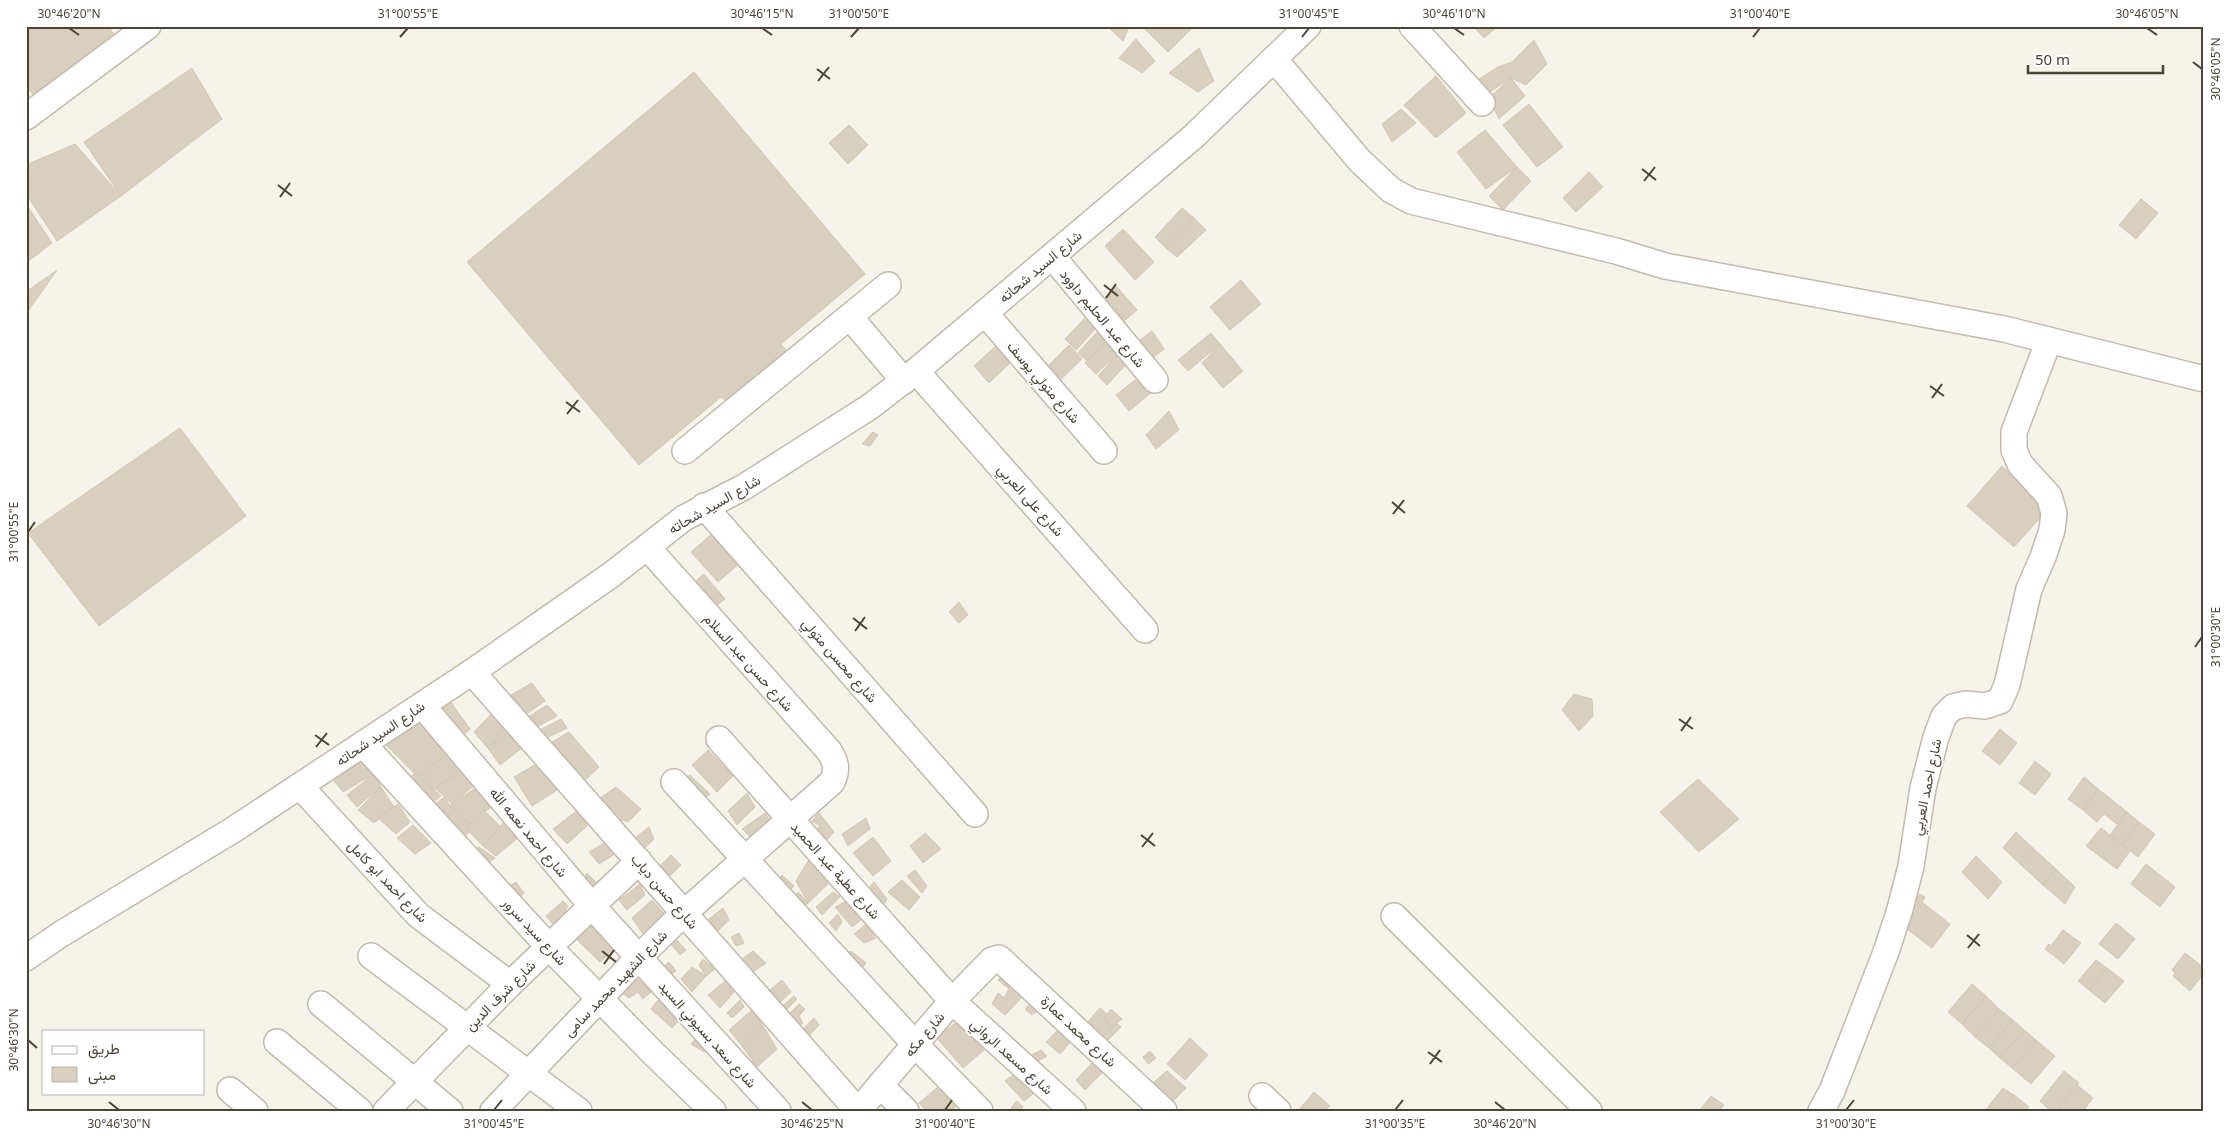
<svg xmlns="http://www.w3.org/2000/svg" width="2230" height="1137" font-family="'Noto Sans',Vazirmatn,sans-serif">
	<rect width="100%" height="100%" fill="#f6f3ea"/>
	<g fill="#d8cfbf" stroke="#d3c7b1">
		<path d="M26,26H108L115,36L34,96L26,85Z"/>
		<path d="M1107,26H1129L1123,41Z"/>
		<path d="M1147,26H1194L1168,52L1145,29Z"/>
		<path d="M1473,26H1498L1484,38Z"/>
		<path d="M1136,39L1155,61L1142,73L1119,58Z"/>
		<path d="M1534,40L1547,64L1526,85L1511,78L1485,95L1473,83L1498,67L1512,62Z"/>
		<path d="M1199,48L1214,81L1198,92L1169,73Z"/>
		<path d="M192,68L222,119L121,196L84,142Z"/>
		<path d="M694,72L865,274L781,344L791,357L734,405L721,397L639,465L467,262Z"/>
		<path d="M1436,76L1466,113L1436,138L1404,105Z"/>
		<path d="M1511,78L1525,96L1499,119L1489,98Z"/>
		<path d="M1529,104L1563,147L1537,167L1503,125Z"/>
		<path d="M1401,109L1416,123L1392,142L1382,124Z"/>
		<path d="M849,125L868,145L848,164L829,143Z"/>
		<path d="M1485,130L1517,167L1486,189L1457,152Z"/>
		<path d="M75,144L121,196L57,241L26,194V165Z"/>
		<path d="M1517,167L1531,181L1503,210L1489,196Z"/>
		<path d="M1589,172L1603,187L1576,212L1563,198Z"/>
		<path d="M2141,199L2158,213L2136,239L2119,225Z"/>
		<path d="M26,204L52,243L26,263Z"/>
		<path d="M1182,208L1194,218L1166,248L1155,237Z"/>
		<path d="M1194,218L1206,230L1177,257L1166,248Z"/>
		<path d="M1123,229L1154,262L1135,280L1105,246Z"/>
		<path d="M57,270L26,314V292Z"/>
		<path d="M1241,280L1261,304L1230,330L1210,307Z"/>
		<path d="M1116,286L1137,310L1116,328L1096,307Z"/>
		<path d="M1087,316L1098,326L1076,350L1065,339Z"/>
		<path d="M1098,331L1107,340L1087,361L1078,353Z"/>
		<path d="M1152,331L1164,349L1144,364L1131,347Z"/>
		<path d="M1211,333L1220,344L1188,371L1178,360Z"/>
		<path d="M1107,340L1119,352L1096,374L1085,363Z"/>
		<path d="M999,343L1014,359L989,383L974,366Z"/>
		<path d="M1220,344L1243,371L1223,388L1202,363Z"/>
		<path d="M1069,345L1082,359L1057,383L1044,370Z"/>
		<path d="M1119,352L1129,361L1107,385L1098,376Z"/>
		<path d="M1140,376L1153,391L1129,411L1116,395Z"/>
		<path d="M1169,411L1179,430L1156,449L1146,435Z"/>
		<path d="M180,428L246,516L99,626L28,533Z"/>
		<path d="M873,432L878,435L870,446L862,444Z"/>
		<path d="M2002,466L2049,508L2014,547L1967,506Z"/>
		<path d="M714,532L741,562L718,582L691,552Z"/>
		<path d="M704,574L725,599L712,609L692,584Z"/>
		<path d="M959,602L968,615L959,623L949,612Z"/>
		<path d="M532,683L545,701L522,717L509,696Z"/>
		<path d="M1574,694L1592,699L1593,716L1579,731L1562,710Z"/>
		<path d="M447,697L470,729L448,748L419,714Z"/>
		<path d="M547,705L557,716L533,729L525,719Z"/>
		<path d="M495,710L515,730L487,747L474,732Z"/>
		<path d="M419,714L450,751L418,777L383,742Z"/>
		<path d="M561,719L567,728L542,740L534,733Z"/>
		<path d="M2000,729L2017,743L2000,765L1982,751Z"/>
		<path d="M569,732L599,767L579,786L547,745Z"/>
		<path d="M511,734L523,747L500,765L487,747Z"/>
		<path d="M708,750L733,776L717,792L692,765Z"/>
		<path d="M450,751L461,770L433,790L418,777Z"/>
		<path d="M2035,761L2051,774L2035,795L2019,783Z"/>
		<path d="M360,763L375,773L343,792L331,777Z"/>
		<path d="M538,763L560,788L532,806L514,777Z"/>
		<path d="M461,770L476,784L452,804L435,788Z"/>
		<path d="M375,773L381,787L357,807L347,795Z"/>
		<path d="M415,773L441,796L416,815L395,791Z"/>
		<path d="M690,775L710,794L687,812L669,791Z"/>
		<path d="M2084,777L2098,789L2083,810L2068,799Z"/>
		<path d="M1698,779L1739,819L1699,852L1660,812Z"/>
		<path d="M381,787L394,807L374,823L358,810Z"/>
		<path d="M477,787L490,808L469,824L449,806Z"/>
		<path d="M616,787L641,809L628,822L623,820L617,826L596,801Z"/>
		<path d="M2098,789L2127,812L2117,824L2104,814L2097,822L2083,810Z"/>
		<path d="M747,793L755,807L737,825L728,811Z"/>
		<path d="M445,797L453,812L431,828L419,815Z"/>
		<path d="M398,804L410,822L396,834L378,818Z"/>
		<path d="M579,809L589,824L567,844L553,829Z"/>
		<path d="M455,810L473,829L450,849L430,828Z"/>
		<path d="M484,810L503,829L483,846L466,828Z"/>
		<path d="M2127,812L2139,822L2123,845L2110,835Z"/>
		<path d="M765,813L774,825L754,841L742,829Z"/>
		<path d="M819,813L834,832L823,844L813,834L820,826L812,821Z"/>
		<path d="M866,818L870,829L848,846L842,834Z"/>
		<path d="M504,822L520,836L496,856L483,846Z"/>
		<path d="M2139,822L2155,834L2138,857L2123,845Z"/>
		<path d="M413,825L431,843L415,854L397,838Z"/>
		<path d="M649,827L654,839L640,853L631,841Z"/>
		<path d="M2101,828L2130,851L2117,869L2086,846Z"/>
		<path d="M2016,832L2034,849L2020,864L2003,848Z"/>
		<path d="M925,833L941,849L923,863L910,846Z"/>
		<path d="M873,837L891,861L873,876L853,853Z"/>
		<path d="M606,842L615,854L599,864L589,852Z"/>
		<path d="M479,847L495,858L479,870L466,856Z"/>
		<path d="M2034,849L2056,869L2043,885L2020,864Z"/>
		<path d="M671,855L681,865L663,883L653,873Z"/>
		<path d="M1976,856L2002,882L1988,899L1962,872Z"/>
		<path d="M810,858L828,884L808,903L796,881Z"/>
		<path d="M2146,864L2175,887L2160,907L2131,884Z"/>
		<path d="M2056,869L2075,887L2065,904L2043,885Z"/>
		<path d="M915,870L927,886L922,893L907,876Z"/>
		<path d="M587,873L600,886L592,896L581,882Z"/>
		<path d="M782,875L794,886L772,907L761,896Z"/>
		<path d="M902,880L920,897L909,910L888,892Z"/>
		<path d="M516,882L524,893L517,900L507,888Z"/>
		<path d="M874,882L887,899L882,907L867,890Z"/>
		<path d="M640,884L645,895L627,910L619,900Z"/>
		<path d="M798,892L808,903L786,924L775,913Z"/>
		<path d="M833,892L840,897L822,915L816,907Z"/>
		<path d="M1920,894L1925,897L1922,902L1950,924L1932,948L1907,929L1910,925L1905,920L1916,906L1913,904Z"/>
		<path d="M652,900L669,919L646,938L632,918Z"/>
		<path d="M563,901L568,906L564,913L567,917L555,927L546,916Z"/>
		<path d="M847,901L862,919L852,927L835,907Z"/>
		<path d="M723,908L729,920L714,935L704,923Z"/>
		<path d="M838,914L842,922L836,931L829,923Z"/>
		<path d="M592,919L618,948L600,962L574,937Z"/>
		<path d="M2116,923L2135,939L2118,959L2099,944Z"/>
		<path d="M865,925L876,938L864,943L854,934Z"/>
		<path d="M2063,930L2081,943L2064,964L2045,949L2049,944L2051,946Z"/>
		<path d="M739,933L744,943L736,946L731,937Z"/>
		<path d="M675,938L686,950L680,955L670,943Z"/>
		<path d="M753,951L766,963L750,974L738,962Z"/>
		<path d="M851,951L866,963L860,972L845,957Z"/>
		<path d="M2185,953L2204,968V973L2190,991L2173,976L2175,973L2172,970Z"/>
		<path d="M703,959L715,969L706,976L699,965Z"/>
		<path d="M2096,960L2107,968L2089,990L2078,981Z"/>
		<path d="M669,962L676,971L670,975L664,966Z"/>
		<path d="M692,967L706,976L692,992L681,979Z"/>
		<path d="M2107,968L2124,981L2105,1003L2089,990Z"/>
		<path d="M1006,973L1026,993L1005,1015L992,1004L998,993L1004,998L1009,989L998,980Z"/>
		<path d="M634,975L651,992L643,999L638,992L629,998L621,992Z"/>
		<path d="M782,980L791,992L775,1007L764,995Z"/>
		<path d="M725,981L734,992L720,1008L708,995Z"/>
		<path d="M1972,984L1986,996L1962,1024L1948,1012Z"/>
		<path d="M794,996L797,999L783,1013L779,1009Z"/>
		<path d="M1986,996L1999,1009L1975,1037L1962,1024Z"/>
		<path d="M658,1000L679,1020L672,1028L651,1009Z"/>
		<path d="M740,1000L744,1007L732,1018L727,1013Z"/>
		<path d="M1033,1000L1042,1008L1032,1015L1025,1009Z"/>
		<path d="M799,1004L805,1009L799,1016L803,1023L796,1028L787,1016Z"/>
		<path d="M1100,1008L1121,1027L1103,1045L1084,1026Z"/>
		<path d="M1111,1009L1122,1019L1111,1028L1105,1017Z"/>
		<path d="M1999,1009L2013,1020L1989,1048L1975,1037Z"/>
		<path d="M752,1010L763,1026L742,1046L729,1030Z"/>
		<path d="M814,1018L819,1025L806,1039L800,1032Z"/>
		<path d="M2013,1020L2024,1030L2000,1058L1989,1048Z"/>
		<path d="M957,1022L984,1050L963,1068L936,1037Z"/>
		<path d="M763,1026L777,1049L757,1067L742,1046Z"/>
		<path d="M1062,1026L1074,1038L1060,1054L1046,1042Z"/>
		<path d="M2024,1030L2036,1040L2012,1068L2000,1058Z"/>
		<path d="M697,1037L711,1048L704,1052L691,1044Z"/>
		<path d="M1190,1038L1208,1055L1185,1080L1167,1064Z"/>
		<path d="M2036,1040L2055,1056L2031,1084L2012,1068Z"/>
		<path d="M1041,1050L1047,1056L1036,1062L1032,1055Z"/>
		<path d="M1150,1051L1156,1058L1148,1064L1143,1057Z"/>
		<path d="M1097,1058L1106,1069L1085,1090L1076,1080Z"/>
		<path d="M1167,1071L1186,1088L1170,1104L1149,1086Z"/>
		<path d="M2064,1071L2079,1083L2056,1111H2051L2040,1101Z"/>
		<path d="M1013,1075L1033,1094L1024,1101L1005,1081Z"/>
		<path d="M2077,1085L2093,1098L2083,1111H2056Z"/>
		<path d="M938,1087L957,1105L952,1111H927L919,1103Z"/>
		<path d="M2003,1088L2014,1095L2002,1111H1985Z"/>
		<path d="M1314,1092L1330,1106L1325,1111H1298Z"/>
		<path d="M2014,1095L2029,1107L2025,1111H2002Z"/>
		<path d="M1711,1096L1724,1105L1719,1111H1699Z"/>
		<path d="M1017,1101L1023,1107L1020,1111H1014L1011,1108Z"/>
	</g>
	<g fill="none" stroke-linecap="round" stroke-linejoin="round">
		<defs>
			<g id="minor">
				<path d="M1412,26L1482,103"/>
				<path d="M1275,60L1360,161L1391,190L1411,201L1616,251L1665,266L2004,329L2204,379"/>
				<path d="M26,117L148,26"/>
				<path d="M1052,256L1155,380"/>
				<path d="M985,313L1104,451"/>
				<path d="M850,317L904,381"/>
				<path d="M916,371L1145,630"/>
				<path d="M685,451L888,285"/>
				<path d="M704,506L975,814"/>
				<path d="M472,672L858,1111"/>
				<path d="M422,705L592,906L778,1111"/>
				<path d="M719,739L952,1001L1073,1111"/>
				<path d="M363,744L549,947L653,1053L713,1111"/>
				<path d="M674,782L915,1044L980,1111"/>
				<path d="M300,786L418,915L510,984"/>
				<path d="M1394,916L1589,1111"/>
				<path d="M371,956L579,1111"/>
				<path d="M26,958L61,934L233,830L472,672L611,575L684,518L744,487L871,406L916,371L1193,137L1308,26"/>
				<path d="M321,1004L450,1111"/>
				<path d="M277,1042L360,1111"/>
				<path d="M880,1085L906,1111"/>
				<path d="M230,1090L255,1111"/>
				<path d="M1262,1096L1278,1111"/>
				<path d="M386,1111L510,984L639,861"/>
				<path d="M493,1111L639,957L684,913L832,782C838,769 836,762 829,751L647,547"/>
				<path d="M858,1111L952,1001L992,960L999,958L1164,1111"/>
				<path d="M1821,1111L1832,1091L1886,952L1900,909L1911,866L1923,788L1936,737L1944,716L1953,707L1966,704L1985,706L2000,701L2007,685L2029,589L2043,557L2052,530L2054,513L2049,496L2020,464L2014,450V432L2049,340"/>
			</g>
		</defs>
		<use href="#minor" stroke="#c2bbac" stroke-width="28"/>
		<use href="#minor" stroke="#fff" stroke-width="25"/>
	</g>
	<path fill="none" stroke="#4a4437" stroke-width="2" d="M69,28L79,35M762,28L772,35M1454,28L1464,35M2147,28L2157,35M400,37L408,28M851,37L859,28M1302,37L1309,28M1753,37L1760,28M2193,62L2202,69M817,69L830,79M818,81L829,67M1642,169L1656,180M1644,181L1655,167M278,185L292,196M280,197L290,183M1104,285L1118,296M1106,298L1116,284M1930,386L1944,396M1932,398L1942,384M566,402L580,412M567,414L578,400M1392,502L1405,513M1393,514L1404,500M28,532L35,522M853,618L867,629M855,631L865,617M2195,647L2202,637M1679,719L1693,729M1681,731L1691,717M315,735L329,745M316,747L327,733M1141,835L1155,846M1142,847L1153,833M1967,935L1980,946M1968,948L1979,934M602,951L616,962M604,964L614,950M28,1040L37,1048M1428,1052L1442,1062M1430,1064L1440,1050M109,1102L119,1110M802,1102L812,1110M1495,1102L1505,1110M494,1110L502,1100M945,1110L952,1100M1395,1110L1403,1100M1846,1110L1854,1100"/>
	<g text-anchor="middle" dominant-baseline="central" stroke-width="4" stroke-linejoin="round" paint-order="stroke">
		<g font-size="14" fill="#4a4437" stroke="#fff">
			<text transform="translate(1040 266) rotate(-40)">شارع السيد شحاته</text>
			<text transform="translate(1103 318) rotate(50)">شارع عبد الحليم داوود</text>
			<text transform="translate(1044 382) rotate(49)">شارع متولي يوسف</text>
			<text transform="translate(1031 500) rotate(48)">شارع على العربي</text>
			<text transform="translate(714 504) rotate(-30)">شارع السيد شحاته</text>
			<text transform="translate(840 660) rotate(49)">شارع محسن متولي</text>
			<text transform="translate(749 662) rotate(48)">شارع حسن عبد السلام</text>
			<text transform="translate(380 733) rotate(-34)">شارع السيد شحاته</text>
			<text transform="translate(1926 787) rotate(-78)">شارع احمد العربي</text>
			<text transform="translate(529 832) rotate(50)">شارع احمد نعمه الله</text>
			<text transform="translate(836 870) rotate(48)">شارع عطية عبد الحميد</text>
			<text transform="translate(388 881) rotate(46)">شارع احمد ابو كامل</text>
			<text transform="translate(665 891) rotate(49)">شارع حسن دياب</text>
			<text transform="translate(535 931) rotate(47)">شارع سيد سرور</text>
			<text transform="translate(615 983) rotate(-46)">شارع الشهيد محمد سامى</text>
			<text transform="translate(500 995) rotate(-45)">شارع شرف الدين</text>
			<text transform="translate(1079 1031) rotate(43)">شارع محمد عمارة</text>
			<text transform="translate(708 1034) rotate(48)">شارع سعد بسيوني السيد</text>
			<text transform="translate(924 1034) rotate(-50)">شارع مكه</text>
			<text transform="translate(1012 1056) rotate(42)">شارع مسعد الرواني</text>
		</g>
	</g>
	<rect width="2230" height="1137" fill="none" stroke="#ffffff" stroke-width="55"/>
	<rect x="42" y="1030" width="162" height="65" fill="#ffffff" stroke="#b7b4af"/>
	<rect x="52" y="1046" width="25" height="8" fill="#ffffff" stroke="#b7b4af"/>
	<text x="88" y="1054" font-size="15" fill="#4a4437">طريق</text>
	<rect x="52" y="1067" width="25" height="15" fill="#d8cfbf" stroke="#b7b4af"/>
	<text x="88" y="1080" font-size="15" fill="#4a4437">مبنى</text>
	<path d="M2028 65v8h135v-8" fill="none" stroke="#4a4437" stroke-width="2.5"/>
	<text x="2035" y="65" font-size="15" fill="#4a4437" stroke="#ffffff" stroke-width="4" paint-order="stroke">50 m</text>
	<rect x="28" y="28" width="2174" height="1082" fill="none" stroke="#4a4437" stroke-width="2"/>
	<g font-size="12" text-anchor="middle" fill="#4a4437">
		<text x="69" y="18">30°46'20"N</text>
		<text x="408" y="18">31°00'55"E</text>
		<text x="762" y="18">30°46'15"N</text>
		<text x="859" y="18">31°00'50"E</text>
		<text x="1309" y="18">31°00'45"E</text>
		<text x="1454" y="18">30°46'10"N</text>
		<text x="1760" y="18">31°00'40"E</text>
		<text x="2147" y="18">30°46'05"N</text>
		<text transform="translate(2216 69) rotate(-90)" y="4">30°46'05"N</text>
		<text transform="translate(14 532) rotate(-90)" y="4">31°00'55"E</text>
		<text transform="translate(2216 637) rotate(-90)" y="4">31°00'30"E</text>
		<text transform="translate(14 1040) rotate(-90)" y="4">30°46'30"N</text>
		<text x="119" y="1128">30°46'30"N</text>
		<text x="494" y="1128">31°00'45"E</text>
		<text x="812" y="1128">30°46'25"N</text>
		<text x="945" y="1128">31°00'40"E</text>
		<text x="1395" y="1128">31°00'35"E</text>
		<text x="1505" y="1128">30°46'20"N</text>
		<text x="1846" y="1128">31°00'30"E</text>
	</g>
</svg>
